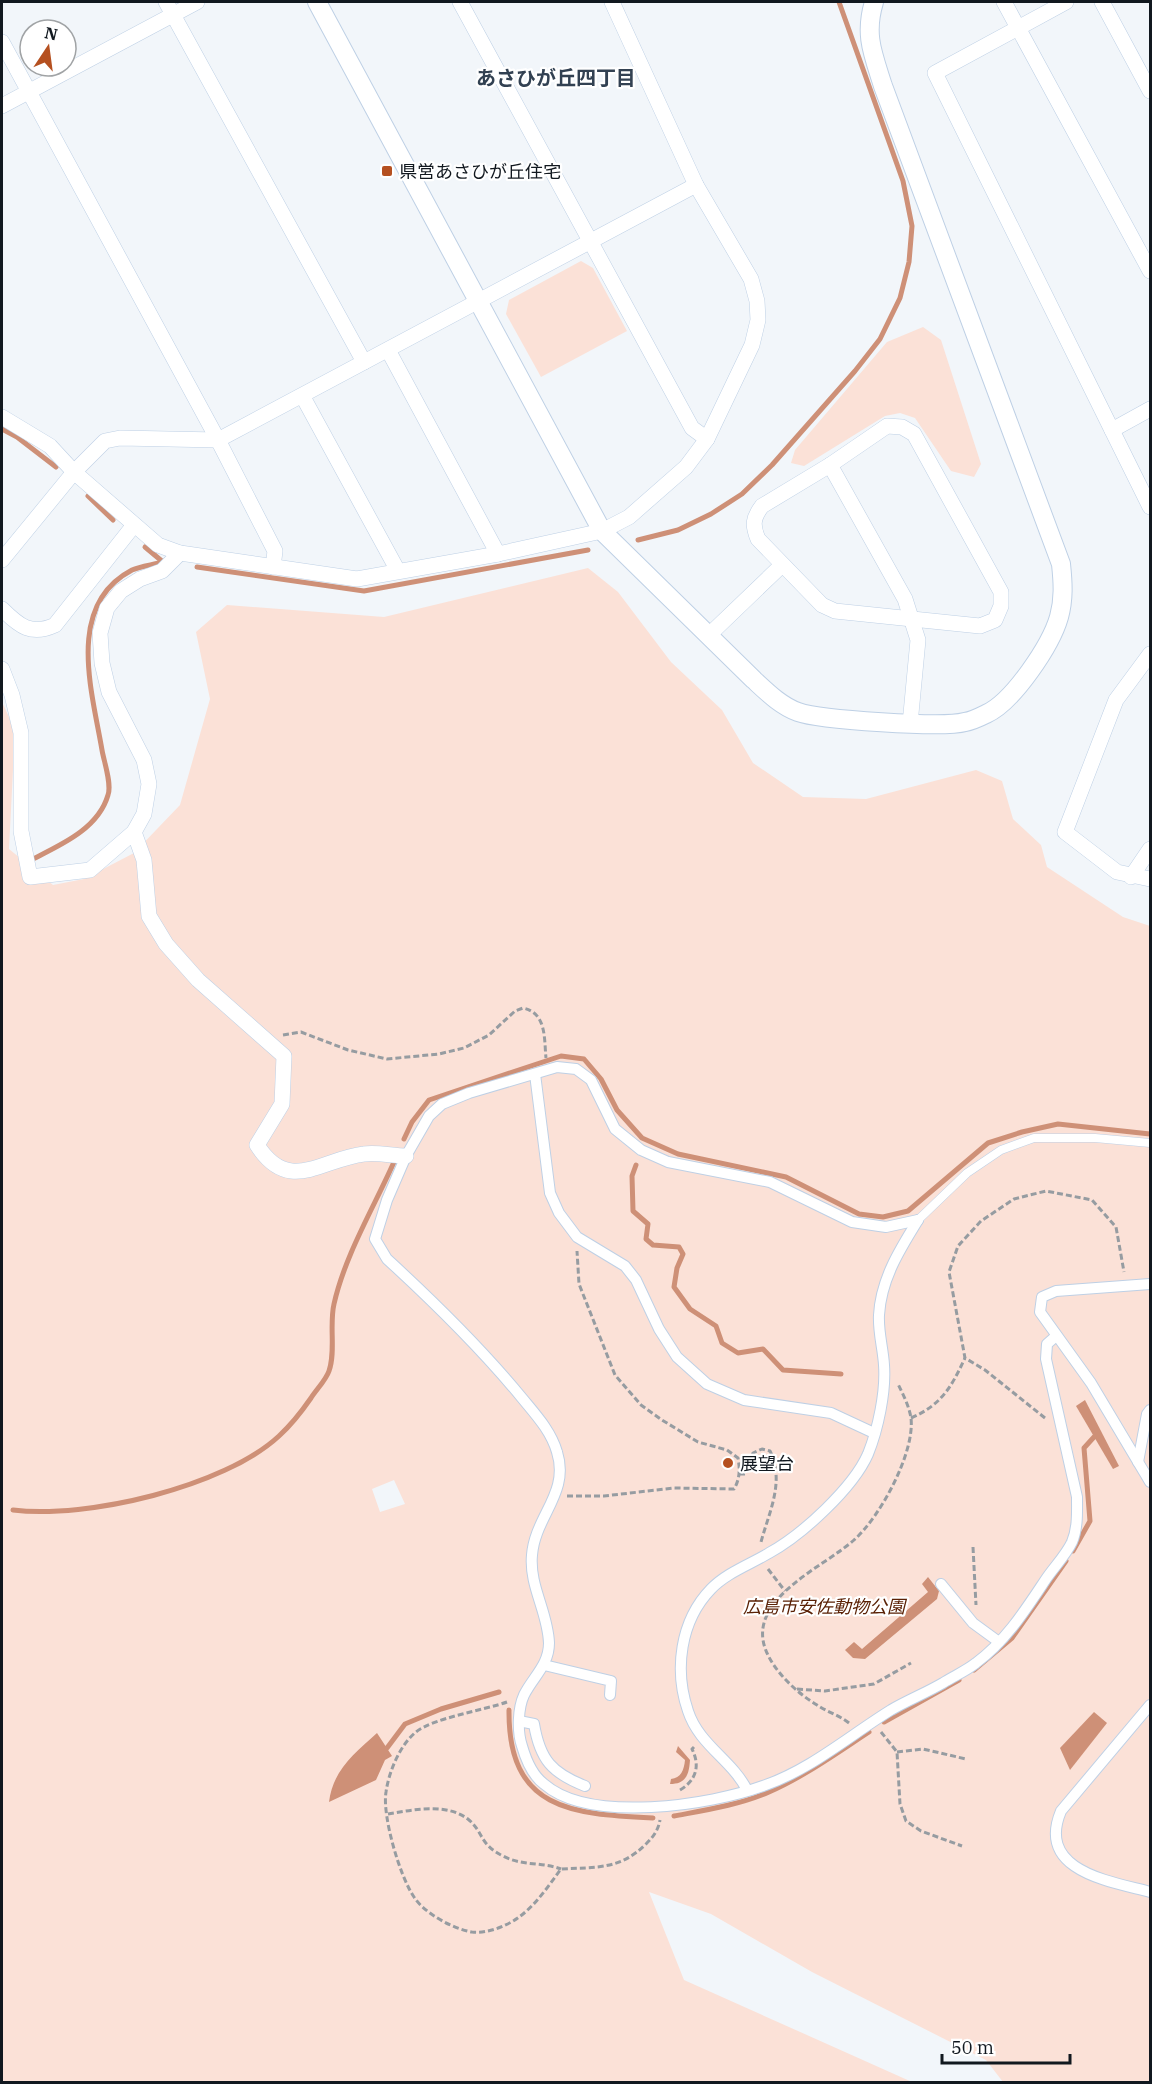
<svg xmlns="http://www.w3.org/2000/svg" width="1152" height="2084" font-family="'IBM Plex Serif','Noto Sans JP',serif">
	<rect width="100%" height="100%" fill="#f2f6fa"/>
	<g fill="#fbe1d7" fill-rule="evenodd">
		<path d="M581,261L593,268L627,331L541,377L506,314L509,300Z"/>
		<path d="M923,327L941,340L981,464L974,477L951,471L915,418L900,413L885,416L804,466L791,463L795,450L887,342Z"/>
		<path d="M588,568L618,592L671,662L722,710L753,763L803,797L866,799L976,770L1002,781L1013,819L1041,845L1047,867L1123,917L1150,926V2082H1003L986,2060L812,1972L711,1914L649,1892L684,1980L912,2082H2V702L15,730L9,849L53,885L84,879L134,853L180,805L210,699L196,632L227,605L384,617ZM394,1480L405,1504L380,1512L372,1489Z"/>
	</g>
	<g fill="#ce9077">
		<path d="M1085,1400L1119,1466L1113,1469L1076,1406Z"/>
		<path d="M928,1577L939,1591L937,1599L865,1659L853,1658L845,1650L854,1642L862,1649L928,1592L922,1584Z"/>
		<path d="M1094,1712L1107,1723L1070,1770L1060,1748Z"/>
		<path d="M377,1733L392,1756L385,1760L376,1780L329,1802C333,1770 354,1754 377,1733Z"/>
		<path d="M678,1746L690,1760C689,1775 686,1784 670,1784L671,1779C681,1778 684,1770 685,1760L676,1752Z"/>
	</g>
	<g fill="none" stroke-linecap="round" stroke-linejoin="round">
		<g stroke="#ce9077" stroke-width="5">
			<path d="M2,429L17,437L56,467"/>
			<path d="M88,496L113,520"/>
			<path d="M638,540L678,530L711,514L742,494L772,465L855,371L880,339L900,298L909,262L912,226L903,181L839,2"/>
			<path d="M145,547L163,562"/>
			<path d="M197,567L364,591L588,550"/>
			<path d="M29,861C58,846 98,830 108,795C112,784 104,762 102,750C92,691 65,605 132,570C141,566 153,565 163,562"/>
			<path d="M404,1139L412,1122L429,1100L561,1056L584,1059L601,1079L617,1110L642,1138L678,1154L786,1177L859,1214L883,1217L908,1211L988,1143L1022,1132L1058,1124L1150,1134"/>
			<path d="M636,1165L632,1176L633,1211L648,1224L646,1239L653,1245L679,1247L683,1254L677,1268L674,1287L690,1309L716,1326L722,1343L738,1353L763,1349L783,1370L841,1374"/>
			<path d="M13,1510C87,1519 224,1487 279,1436C291,1425 302,1411 311,1398C316,1390 326,1380 329,1371C336,1351 329,1325 334,1304C345,1255 374,1207 394,1162"/>
			<path d="M1073,1551L1090,1521L1084,1448L1094,1437"/>
			<path d="M974,1670L1012,1638L1066,1561"/>
			<path d="M509,1710C508,1810 571,1814 653,1818"/>
			<path d="M884,1722L959,1680"/>
			<path d="M387,1748L405,1724L441,1709L499,1692"/>
			<path d="M674,1816C706,1810 739,1805 769,1792C805,1776 837,1753 869,1732"/>
		</g>
		<defs>
			<path id="service" d="M918,1220L967,1173L1001,1150L1034,1138H1095L1150,1143"/>
			<g id="pedestrian">
				<path d="M535,1074L550,1193L559,1213L577,1237L625,1266L636,1280L659,1329L677,1357L707,1384L744,1400L831,1413L874,1433"/>
				<path d="M918,1220L886,1227L852,1222L770,1182L668,1162L641,1150L615,1129L591,1080L576,1069L557,1067L469,1093L442,1104L429,1116L406,1156L387,1200L375,1239L387,1259C435,1303 481,1348 522,1398C536,1415 551,1431 557,1452C570,1493 535,1516 532,1555C529,1586 548,1612 549,1643C549,1665 533,1677 524,1695C518,1708 517,1731 522,1746C526,1760 532,1775 544,1784C590,1824 711,1805 763,1786C810,1770 849,1736 891,1710C908,1700 926,1693 943,1683C954,1676 966,1671 976,1663C1006,1641 1026,1609 1046,1579C1054,1567 1066,1555 1072,1542C1078,1528 1077,1511 1077,1497L1046,1359L1047,1344L1055,1337"/>
				<path d="M1150,1284L1056,1291L1042,1297L1040,1312L1091,1383L1150,1482"/>
				<path d="M1138,1462L1147,1414L1150,1410"/>
				<path d="M941,1584L973,1623L999,1642"/>
				<path d="M544,1665L611,1681L610,1695"/>
				<path d="M1150,1705L1061,1811C1036,1871 1109,1881 1150,1892"/>
				<path d="M519,1721L534,1724C540,1760 552,1773 585,1786"/>
				<path d="M747,1790C732,1760 699,1745 688,1711C674,1670 680,1621 711,1589C726,1573 751,1564 769,1553C802,1535 853,1488 868,1454C878,1429 886,1392 884,1365C883,1348 878,1332 879,1315C881,1279 900,1249 918,1220"/>
			</g>
			<g id="minor">
				<path d="M166,2L364,362"/>
				<path d="M460,2L692,428L707,439"/>
				<path d="M1004,2L1150,271"/>
				<path d="M1066,2L935,73L1150,507"/>
				<path d="M1102,2L1150,91"/>
				<path d="M2,42L218,440L275,551L273,567"/>
				<path d="M2,106L197,2"/>
				<path d="M388,350L498,554"/>
				<path d="M303,397L398,571"/>
				<path d="M2,417L50,446L74,472L158,545L180,553L357,579L498,554L602,531L629,517L686,467L707,439L752,345L758,320L757,301L751,279L696,185L612,2"/>
				<path d="M887,426L902,427L914,434L1001,592V606L995,620L980,626L835,611L822,605L758,539C752,525 753,518 762,506L830,465Z"/>
				<path d="M1112,430L1150,409"/>
				<path d="M830,465L905,599L918,640L910,724"/>
				<path d="M2,560L74,472L105,441L120,438L218,440L696,185"/>
				<path d="M2,609C19,626 31,636 55,625L134,525"/>
				<path d="M708,636L782,565"/>
				<path d="M1150,654L1116,700L1065,832L1117,872L1150,879"/>
				<path d="M2,669L12,695L21,733V831L30,877L90,870L134,832L144,860L149,916L166,944L198,980L284,1056L282,1104L257,1145C289,1195 321,1159 364,1154C377,1152 393,1156 406,1156"/>
				<path d="M134,832L144,814L149,784L144,760L109,692L102,663L100,633L107,608L121,591L140,579L162,571L180,553"/>
				<path d="M1131,877L1150,849"/>
			</g>
			<path id="tertiary" d="M317,2L602,531L754,680C767,692 781,706 798,712C820,720 943,728 965,722C972,721 980,717 986,714C1013,702 1051,645 1059,617C1064,599 1063,583 1061,564L883,86C873,54 864,35 874,2"/>
		</defs>
		<use href="#service" stroke="#bed0e5" stroke-width="9"/>
		<use href="#pedestrian" stroke="#bed0e5" stroke-width="12"/>
		<use href="#minor" stroke="#bed0e5" stroke-width="16"/>
		<use href="#tertiary" stroke="#bed0e5" stroke-width="20"/>
		<g stroke="#969ca1" stroke-width="3" stroke-dasharray="6 3" stroke-linecap="butt">
			<path d="M283,1035L301,1032L348,1050L387,1059L439,1054L464,1048L489,1035L515,1011L523,1008C547,1013 544,1039 546,1058"/>
			<path d="M911,1418C941,1405 951,1388 965,1358"/>
			<path d="M1045,1418L985,1370L965,1358L949,1272L958,1246L981,1221L1014,1199L1046,1191L1092,1200L1116,1227L1124,1272"/>
			<path d="M739,1474H746L753,1453L762,1449L770,1451C785,1482 769,1512 761,1542"/>
			<path d="M567,1496H604L674,1488L734,1489C740,1479 740,1469 738,1458L727,1450L698,1442L662,1420L641,1405L615,1375L579,1284L577,1251"/>
			<path d="M973,1547L976,1605"/>
			<path d="M768,1569L785,1591"/>
			<path d="M797,1689L825,1691L874,1684L911,1663"/>
			<path d="M507,1702C485,1710 433,1718 416,1732C400,1745 389,1771 386,1792C382,1816 400,1877 414,1897C424,1913 453,1929 472,1932C487,1934 507,1926 519,1917C536,1905 549,1885 561,1869C596,1867 620,1870 646,1844C653,1837 658,1831 660,1820"/>
			<path d="M849,1723C839,1715 827,1712 817,1705C797,1693 773,1671 765,1648C748,1598 824,1567 854,1540C880,1517 915,1453 911,1418C909,1406 903,1394 898,1384"/>
			<path d="M881,1732L897,1752L900,1804L906,1821L921,1831L962,1846"/>
			<path d="M897,1752L923,1749L966,1759"/>
			<path d="M680,1790C697,1780 700,1765 692,1749L694,1747"/>
			<path d="M388,1814C412,1810 447,1802 469,1820C484,1833 479,1844 503,1856C521,1866 543,1862 561,1869"/>
		</g>
		<use href="#service" stroke="#fff" stroke-width="8"/>
		<use href="#pedestrian" stroke="#fff" stroke-width="10"/>
		<use href="#minor" stroke="#fff" stroke-width="15"/>
		<use href="#tertiary" stroke="#fff" stroke-width="18"/>
	</g>
	<g fill="#b55020" stroke="#fff" stroke-width="2">
		<rect x="381" y="165" width="12" height="12" rx="3"/>
		<circle cx="728" cy="1463" r="6"/>
	</g>
	<g text-anchor="middle" dominant-baseline="central" stroke-width="4.5" stroke-linejoin="round" paint-order="stroke">
		<g font-size="18" fill="#11181f" stroke="#fff" text-anchor="start">
			<text x="399" y="171">県営あさひが丘住宅</text>
			<text x="740" y="1463">展望台</text>
		</g>
		<g font-size="18" font-style="italic" fill="#5a2105" stroke="#fff">
			<text x="824" y="1606">広島市安佐動物公園</text>
		</g>
		<g font-size="20" font-weight="bold" fill="#324152" stroke="#fff">
			<text x="556" y="77">あさひが丘四丁目</text>
		</g>
	</g>
	<rect width="1152" height="2084" fill="none" stroke="#11181f" stroke-width="6"/>
	<g transform="translate(48 48) rotate(13)"><circle r="28" fill="#ffffff" stroke="#a0a3a5" stroke-width="1.5"/>
	<path d="M0-4.5L10 22L0 15L-10 22Z" fill="#b55020"/>
	<text y="-9" font-size="16" font-weight="bold" text-anchor="middle" fill="#11181f">N</text>
	</g>
	<path d="M942 2054v9h128v-9" fill="none" stroke="#11181f" stroke-width="3"/>
	<text x="951" y="2054" font-size="18" fill="#11181f" stroke="#ffffff" stroke-width="4.5" paint-order="stroke">50 m</text>
</svg>
